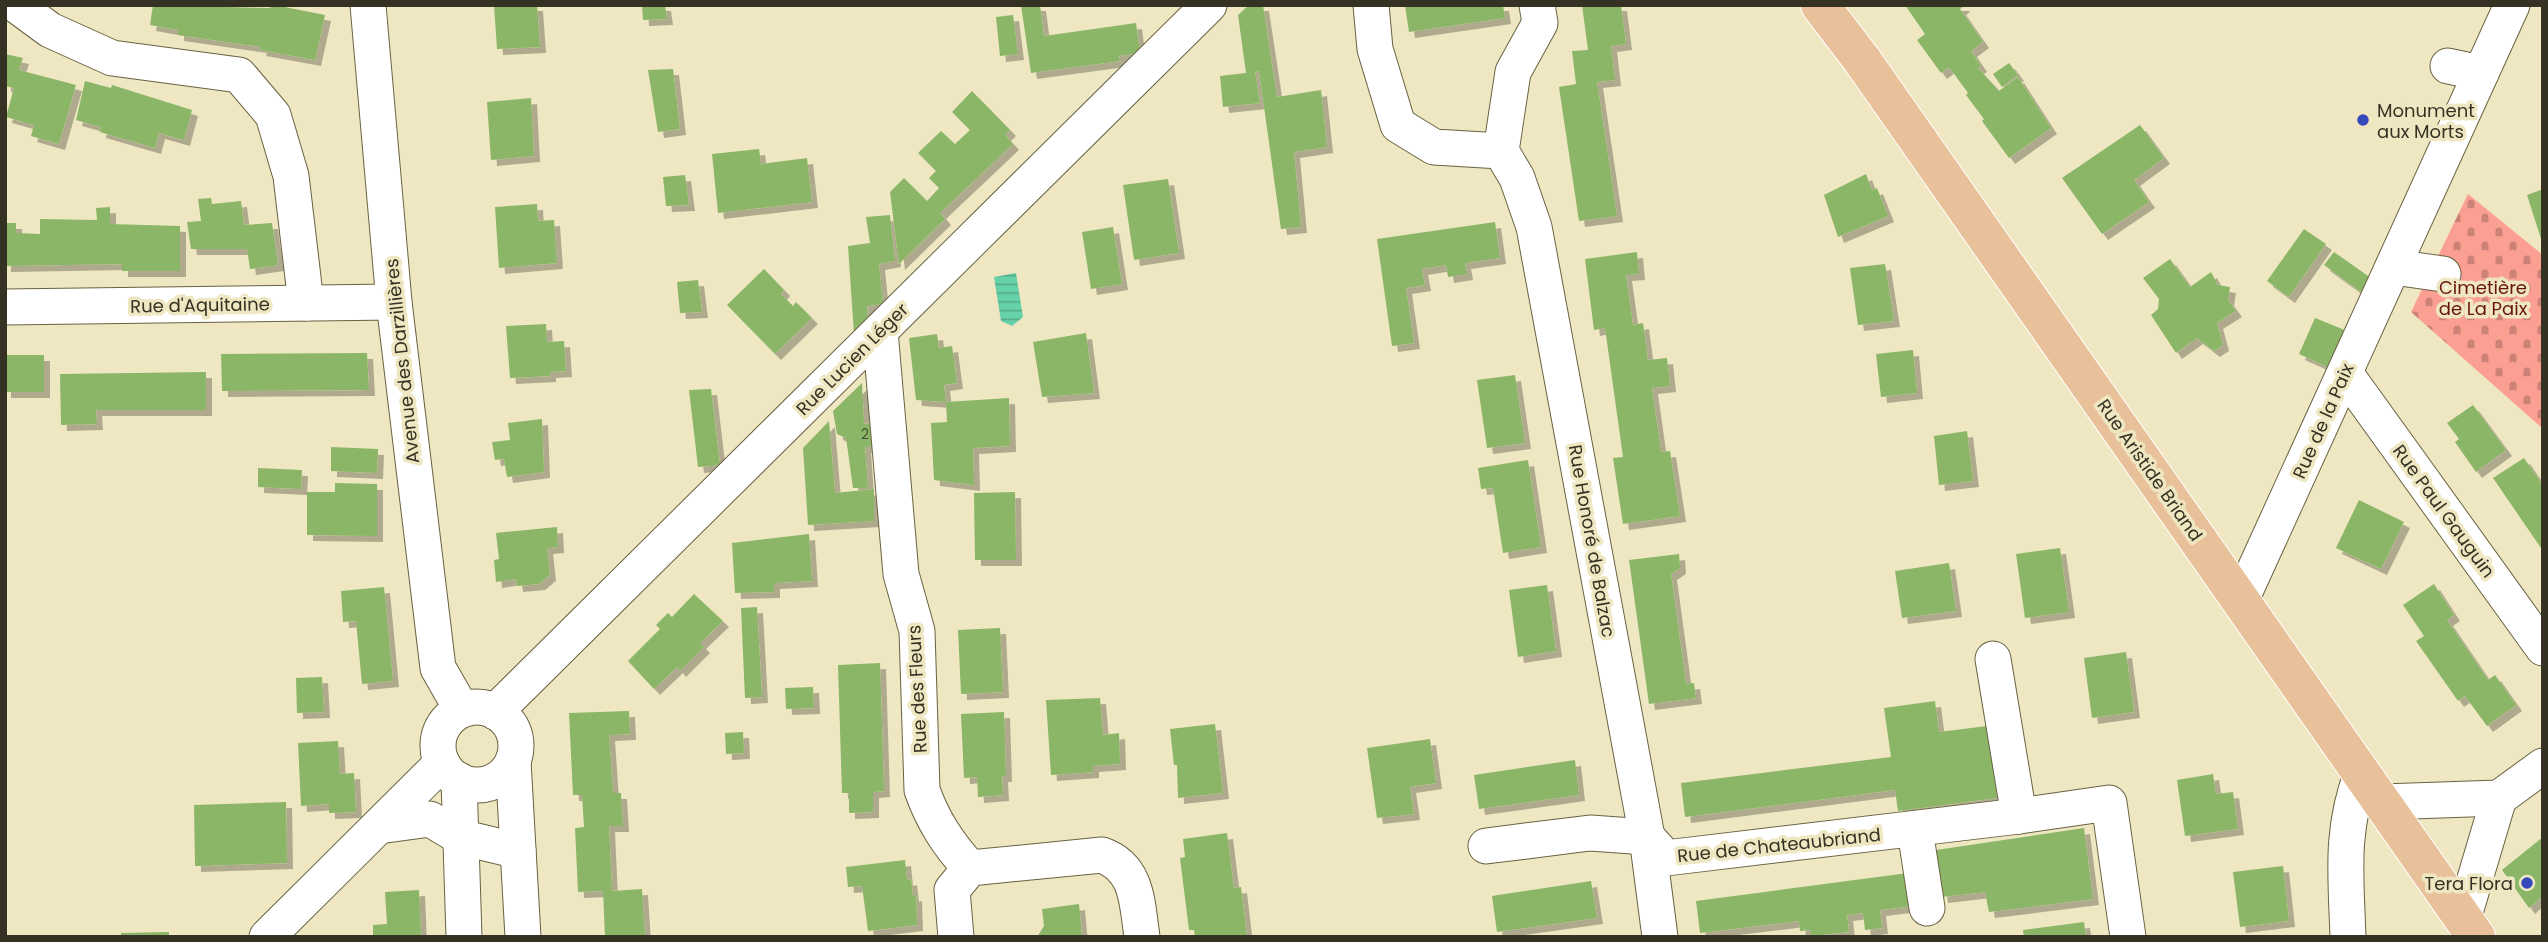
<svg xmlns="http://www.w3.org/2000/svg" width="2548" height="942" font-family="Poppins,sans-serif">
	<defs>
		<pattern id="cemetery-stones" width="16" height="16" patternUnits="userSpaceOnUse" patternTransform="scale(1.75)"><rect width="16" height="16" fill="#fb9f92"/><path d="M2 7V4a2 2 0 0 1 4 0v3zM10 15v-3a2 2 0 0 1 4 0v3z" fill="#cc8277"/></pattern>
		<pattern id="water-rules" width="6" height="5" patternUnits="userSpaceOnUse" patternTransform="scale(1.75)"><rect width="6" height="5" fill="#67d2aa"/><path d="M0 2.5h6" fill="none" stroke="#56ab8a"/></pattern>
		<filter id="shadow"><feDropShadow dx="6" dy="6" stdDeviation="0" flood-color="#0004"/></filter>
	</defs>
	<rect width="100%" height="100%" fill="#efe7c2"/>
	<path fill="url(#cemetery-stones)" d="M2468,194L2543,255V429L2411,312Z"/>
	<path fill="url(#water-rules)" d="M1016,273L1023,317L1012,326L1001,321L994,277Z"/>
	<g fill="#8bb668" filter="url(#shadow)">
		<path d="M153,5L269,8L275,5L325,15L315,60L260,50L261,47L178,35V30L150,25Z"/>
		<path d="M494,5H537L540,47L497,49Z"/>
		<path d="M642,5H665L667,19L643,20Z"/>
		<path d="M1021,5H1040L1044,36L1136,23L1140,53L1119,56L1120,61L1031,73Z"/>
		<path d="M1249,5H1263L1277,97L1321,90L1327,147L1294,152L1301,227L1281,229L1259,71L1255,72L1260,103L1223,107L1220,76L1246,73L1238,15Z"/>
		<path d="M1405,5H1503L1505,18L1409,32Z"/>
		<path d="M1582,5H1621L1626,44L1611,46L1615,80L1597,82L1617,216L1579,221L1559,87L1576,84L1572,51L1588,50Z"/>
		<path d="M1905,5H1965L1960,9L1983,42L1971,51L1981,66L1978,68L1999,91L2018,77L2051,128L2009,158L1982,121L1984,119L1966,95L1968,93L1949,67L1941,73L1917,40L1925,34Z"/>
		<path d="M1013,15L1018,54L1000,56L996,17Z"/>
		<path d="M5,54L23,58L19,70L76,85L59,144L31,136L34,125L6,117L14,88L5,86Z"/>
		<path d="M2009,63L2018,75L2002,87L1993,74Z"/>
		<path d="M673,69L680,129L658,132L648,70Z"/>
		<path d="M85,81L111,88L112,85L192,110L184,140L159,133L155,148L100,132L101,127L76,120Z"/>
		<path d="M972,91L1010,130L1005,135L1013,144L940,213L945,219L899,264L890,192L904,178L927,201L939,188L929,178L936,171L918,153L941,131L955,144L970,130L952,112Z"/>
		<path d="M531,98L534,156L491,160L487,102Z"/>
		<path d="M2140,125L2164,158L2134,180L2149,202L2102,234L2062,178Z"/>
		<path d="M759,149L761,164L807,158L812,202L718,213L712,154Z"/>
		<path d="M1866,174L1872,190L1877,188L1888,216L1838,237L1824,195Z"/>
		<path d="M685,175L689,205L666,206L663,177Z"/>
		<path d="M1168,179L1179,253L1134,260L1123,185Z"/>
		<path d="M2543,189V241L2542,242L2527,195Z"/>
		<path d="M211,198L212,204L241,201L244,225L272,223L278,265L250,269L247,249H191L187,222L201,221L198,199Z"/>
		<path d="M537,204L538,221L554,220L557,263L499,268L495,207Z"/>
		<path d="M110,207V224L180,226V271H122V264L5,266V223H16V233L40,234V219L97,220L96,208Z"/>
		<path d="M890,215L895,261L879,264L883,304L867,306L868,321L854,334L848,246L870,243L866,217Z"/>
		<path d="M1495,222L1500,258L1465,263L1467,274L1448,277L1446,265L1422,269L1425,285L1406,288L1414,343L1392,346L1377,239Z"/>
		<path d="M1113,227L1122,284L1091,289L1082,232Z"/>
		<path d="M2304,229L2326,244L2289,297L2267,281Z"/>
		<path d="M1637,252L1639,274L1626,275L1633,325L1643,323L1648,360L1667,358L1670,386L1652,388L1661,452L1670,451L1680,516L1623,524L1613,458L1623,457L1605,328L1594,330L1585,259Z"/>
		<path d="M2334,252L2371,278L2361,292L2324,265Z"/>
		<path d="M2170,259L2190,287L2211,272L2218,285L2230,287L2228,300L2236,311L2217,323L2223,345L2214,351L2197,338L2176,353L2151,315L2158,309L2159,299L2143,278Z"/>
		<path d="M1885,264L1894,321L1858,325L1850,268Z"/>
		<path d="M764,269L784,290L781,294L793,306L796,302L812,318L775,354L727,305Z"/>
		<path d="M698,280L702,312L680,313L677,282Z"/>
		<path d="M2315,318L2347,331L2330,368L2299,354Z"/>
		<path d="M546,324L547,342L564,341L566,371L550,372V376L510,378L506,326Z"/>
		<path d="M1086,333L1094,393L1042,397L1033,342Z"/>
		<path d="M937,334L939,348L952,346L957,383L944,385L946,402L916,400L909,338Z"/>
		<path d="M1913,350L1917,393L1881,397L1876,354Z"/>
		<path d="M367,353L369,390L222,391L221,354Z"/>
		<rect x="5" y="355" width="39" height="37"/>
		<path d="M206,372V410H96L97,424L61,425L60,374Z"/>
		<path d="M1515,375L1525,443L1487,448L1477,380Z"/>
		<path d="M862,383L864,424L877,423L878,446L865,447L868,488H853L846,438L837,434L833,411Z"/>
		<path d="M711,389L720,465L698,467L689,390Z"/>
		<path d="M1009,398L1010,446L973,448L974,485L934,480L931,423L947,422L946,402Z"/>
		<path d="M2473,405L2506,450L2476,472L2455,442L2459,439L2447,423Z"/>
		<path d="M542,419L544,472L507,477L504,459L495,460L492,442L510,440L508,423Z"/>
		<path d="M829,421L835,493L874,489V521L808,525L803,448Z"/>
		<path d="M1967,431L1973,481L1939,485L1934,436Z"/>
		<path d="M331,447L378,449L377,473L331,471Z"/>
		<path d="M2524,458L2543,486V551L2493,478Z"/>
		<path d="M1528,460L1541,547L1503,553L1493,488L1481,489L1478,468Z"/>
		<path d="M258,468L302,470L301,489L258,487Z"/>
		<path d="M335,483L377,484V536L307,535V492H335Z"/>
		<path d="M1015,492L1016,560H975L974,493Z"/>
		<path d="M2359,500L2404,522L2381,569L2336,548Z"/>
		<path d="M557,527L558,547L547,548L550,575L539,584L517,586L516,579L496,582L494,560L499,559L496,533Z"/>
		<path d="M809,534L812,581L774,583V592L735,593L732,543Z"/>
		<path d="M2060,548L2069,612L2025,618L2016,554Z"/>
		<path d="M1679,554L1680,568L1671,574L1686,684L1694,683L1696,698L1649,704L1629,560Z"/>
		<path d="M1949,563L1956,611L1902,618L1895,571Z"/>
		<path d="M2434,584L2454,615L2447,620L2488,680L2495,675L2516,705L2487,726L2465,696L2458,701L2416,641L2424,636L2403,605Z"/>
		<path d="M1547,585L1556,651L1518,657L1509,590Z"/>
		<path d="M384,587L393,681L362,684L356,621L343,622L341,591Z"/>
		<path d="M694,594L723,621L700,643L704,647L680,671L677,667L654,689L628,661L660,629L656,625L668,613L672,617Z"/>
		<path d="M757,607L762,697L745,698L741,608Z"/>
		<path d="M1000,628L1003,692L961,694L958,630Z"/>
		<path d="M2126,652L2134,712L2092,718L2084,658Z"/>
		<path d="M880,663L884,791L873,792V812L849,813V793H842L838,665Z"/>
		<path d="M322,677L324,712L297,713L296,678Z"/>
		<path d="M813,687L814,708L786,709L785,688Z"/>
		<path d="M1100,698L1103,735L1119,733L1120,764L1093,766V772L1051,775L1046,700Z"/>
		<path d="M1935,701L1939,732L1987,726L1997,798L1898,811L1895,790L1685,817L1681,783L1891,757L1884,708Z"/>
		<path d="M629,711L630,734L609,735L613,793H621L623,826H609L612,891L642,889L645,937H605L603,891L578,892L575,828L584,827L582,795H573L569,713Z"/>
		<path d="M1004,712L1006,776H1002L1003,795L978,797L977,777L964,778L961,714Z"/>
		<path d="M1215,724L1223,793L1178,798L1177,765H1174L1170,729Z"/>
		<path d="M743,732L744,753L726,754L725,733Z"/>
		<path d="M1430,739L1436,783L1410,787L1414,814L1377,818L1367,748Z"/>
		<path d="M338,741L340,774L354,773L356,812L329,813V804L301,806L298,743Z"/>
		<path d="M1575,760L1579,795L1479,809L1474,775Z"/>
		<path d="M2213,774L2216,794L2233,792L2238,829L2185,836L2177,780Z"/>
		<path d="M286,802L287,863L195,866L194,805Z"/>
		<path d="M2084,828L2093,899L1989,912L1985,892L1942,897L1936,850Z"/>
		<path d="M1227,833L1234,888L1241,887L1247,937H1195L1194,930H1189L1180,858L1185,857L1183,839Z"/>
		<path d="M2543,837V896L2529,908L2502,870Z"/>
		<path d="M905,860L907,880L911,879L913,896L916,895L917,925L868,931L862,886L848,887L846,867Z"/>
		<path d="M2283,866L2289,921L2240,927L2233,872Z"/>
		<path d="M1908,873L1912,906L1880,910L1882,928L1865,930L1863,913L1847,915L1849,932L1811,936L1810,930L1800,931L1799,921L1700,933L1696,901Z"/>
		<path d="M1591,881L1597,918L1497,932L1492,896Z"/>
		<path d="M419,890L421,937H373V925L387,924L385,892Z"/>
		<path d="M1079,904L1082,937H1037L1044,926L1042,909Z"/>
		<path d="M2084,922L2086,937H2024L2023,930Z"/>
		<path d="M169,932V937H121V933Z"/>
	</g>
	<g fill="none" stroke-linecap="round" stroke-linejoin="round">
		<defs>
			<g id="minor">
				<path d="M16,5L50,30L112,58L239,75L273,115L291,176L306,303"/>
				<path d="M368,5L394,302L438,668L462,710"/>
				<path d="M1371,5L1375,49L1398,125L1434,147L1501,151"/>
				<path d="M1537,5L1540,23L1513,72L1501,151L1517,178L1534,227L1647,837L1660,937"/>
				<path d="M2448,66L2481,73"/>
				<path d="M2393,267L2443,274"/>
				<path d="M5,307L394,302"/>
				<path d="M880,331L901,574L917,631L922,790C933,821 948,844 970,868"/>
				<path d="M2345,373L2543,648"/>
				<path d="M2241,600L2512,5"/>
				<path d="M1993,659L2019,816L2109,803L2128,937"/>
				<circle cx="477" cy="746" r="39"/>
				<path d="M495,712L1209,5"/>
				<path d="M513,761L523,937"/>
				<path d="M459,780L464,937"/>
				<path d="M2382,802L2499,798L2543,766"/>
				<path d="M379,826L430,819L460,837L518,851"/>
				<path d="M1915,830L1927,908"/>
				<path d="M1486,846L1590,833L1647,837L1666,858L2019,816"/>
				<path d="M2463,919L2499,798"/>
				<path d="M267,937L442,763"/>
				<path d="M956,937L952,890L970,868L1102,855C1138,868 1137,903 1142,937"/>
				<path d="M2348,937C2346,877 2340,830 2362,773"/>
			</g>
			<path id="major" d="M1820,5L1862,60L2476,937"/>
		</defs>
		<use href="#minor" stroke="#696241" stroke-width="37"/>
		<use href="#major" stroke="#fff" stroke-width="40"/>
		<use href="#minor" stroke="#fff" stroke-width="35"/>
		<use href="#major" stroke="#e8c09a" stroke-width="38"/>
	</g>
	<g fill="#3549bb" stroke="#efe7c2" stroke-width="2.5">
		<circle cx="2363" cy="120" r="7"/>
		<circle cx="2527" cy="883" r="7"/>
	</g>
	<g text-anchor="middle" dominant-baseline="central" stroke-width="7" stroke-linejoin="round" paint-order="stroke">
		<g font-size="14" fill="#4a5334">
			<text x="865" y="434">2</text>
		</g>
		<g font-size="18" fill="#353223" stroke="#efe7c2" text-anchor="start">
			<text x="2377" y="110">Monument<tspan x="2377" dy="21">aux Morts</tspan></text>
			<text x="2513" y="883" text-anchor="end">Tera Flora</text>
		</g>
		<g font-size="18" fill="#67140f" stroke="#efe7c2">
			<text x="2483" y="287">Cimetière<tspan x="2483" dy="21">de La Paix</tspan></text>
		</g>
		<g font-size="18" fill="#353223" stroke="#efe7c2">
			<text transform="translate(200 305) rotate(-1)">Rue d'Aquitaine</text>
			<text transform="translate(852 359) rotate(-45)">Rue Lucien Léger</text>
			<text transform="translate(402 361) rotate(-96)">Avenue des Darzillières</text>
			<text transform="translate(2323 421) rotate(-66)">Rue de la Paix</text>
			<text transform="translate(2150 470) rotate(55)">Rue Aristide Briand</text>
			<text transform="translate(2444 511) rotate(54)">Rue Paul Gauguin</text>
			<text transform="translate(1592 541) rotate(80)">Rue Honoré de Balzac</text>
			<text transform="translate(917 689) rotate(-93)">Rue des Fleurs</text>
			<text transform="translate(1779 845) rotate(-6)">Rue de Chateaubriand</text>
		</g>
	</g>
	<rect width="2548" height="942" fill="none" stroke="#353223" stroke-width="14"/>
</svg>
